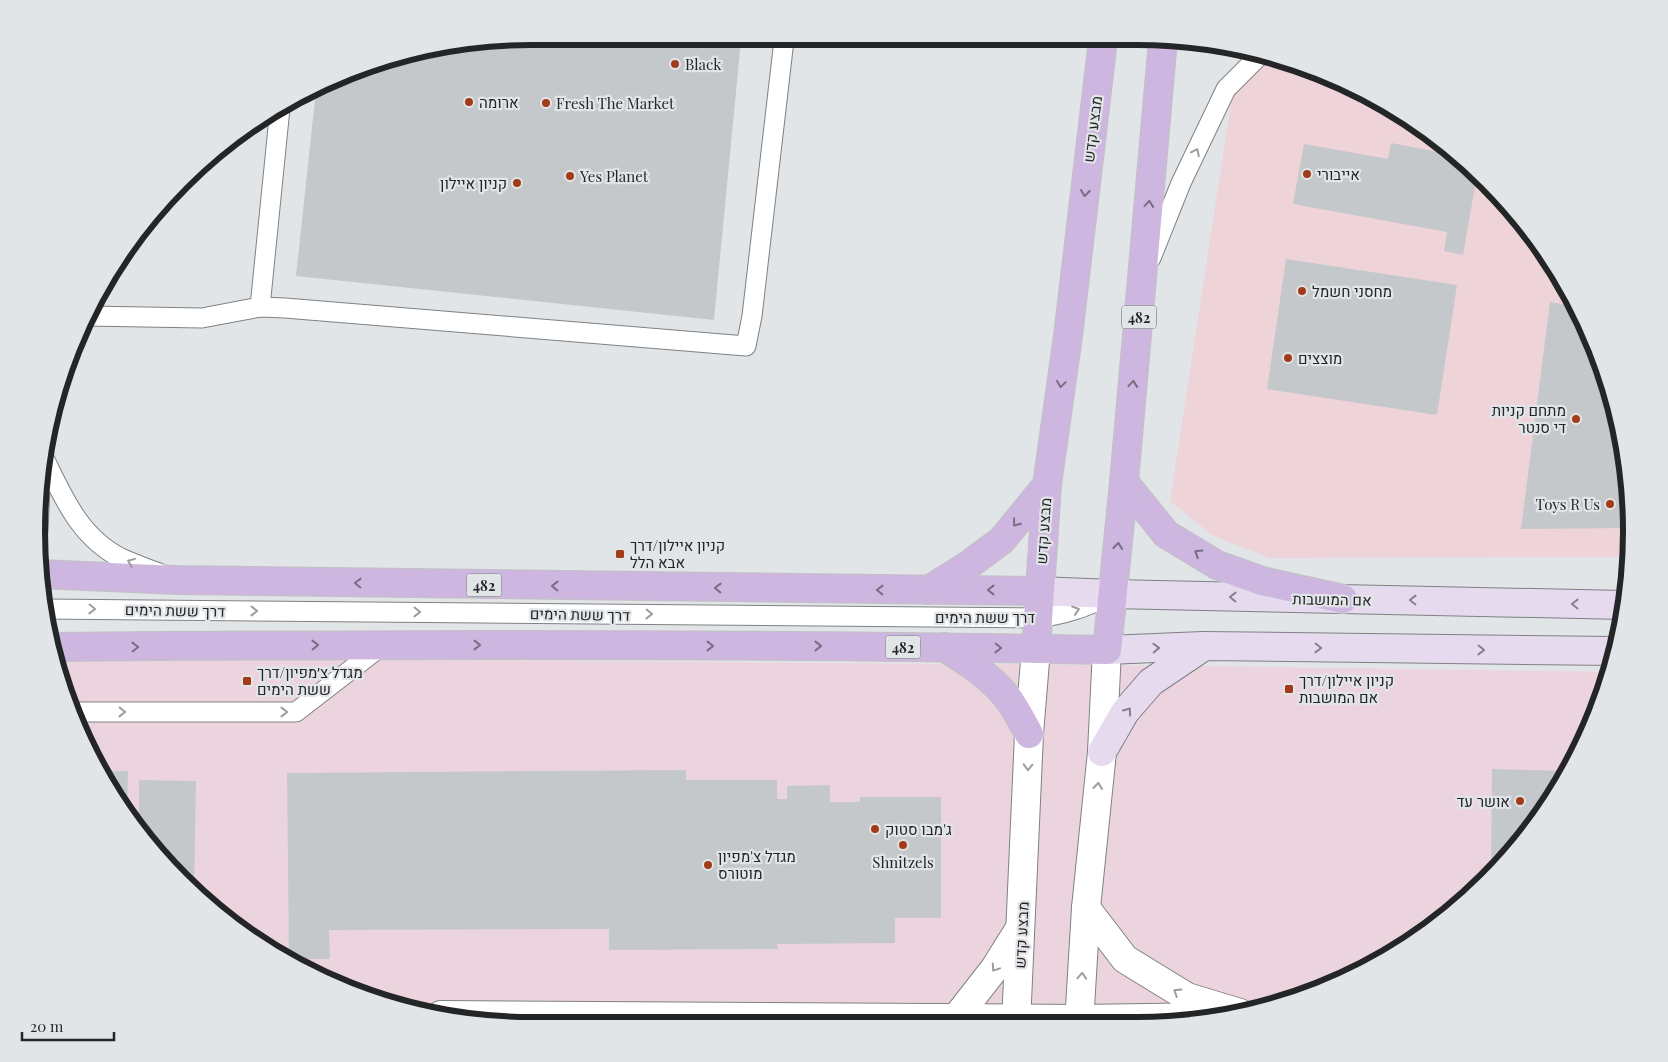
<svg xmlns="http://www.w3.org/2000/svg" width="1668" height="1062" font-family="'Playfair Display',Heebo,serif">
	<rect width="100%" height="100%" fill="#e2e5e8"/>
	<path fill="#eed3d9" d="M1239,51L1327,74L1438,139L1509,205L1566,284L1606,372L1628,467L1630,557L1269,558L1212,535L1170,501Z"/>
	<path fill="#ecd4de" d="M53,657L1205,666L1610,672L1581,750L1529,832L1438,923L1356,975L1265,1009L1170,1025L467,1022L342,988L230,923L181,881L120,806L87,750Z"/>
	<g fill="#c5c8cb">
		<path d="M741,40L714,320L296,276L316,90L372,62L466,41Z"/>
		<path d="M1391,143L1455,155L1477,175L1463,255L1444,251L1447,232L1293,204L1304,144L1388,159Z"/>
		<path d="M1286,259L1457,285L1437,415L1267,389Z"/>
		<path d="M1550,302L1576,307L1606,372L1628,467L1630,528L1521,529Z"/>
		<path d="M1492,769L1568,771L1529,832L1491,871Z"/>
		<path d="M686,770V780H777V799H787V786L830,785V802H860V797H941V918H895V943L777,944L778,949L609,950V929L329,930L330,959H292L289,958L287,773Z"/>
		<path d="M99,771H128L127,815L120,806Z"/>
		<path d="M139,780L196,781L194,892L181,881L139,829Z"/>
	</g>
	<g fill="none" stroke-linecap="round" stroke-linejoin="round">
		<defs>
			<g id="service">
				<path d="M1151,258L1181,183L1226,89L1259,56"/>
				<path d="M260,307L280,108"/>
				<path d="M86,316L202,318L260,307L285,308L746,346L752,316L784,40"/>
				<path d="M45,460C64,499 81,539 123,559C135,564 147,569 159,573"/>
				<path d="M38,531L40,487"/>
				<path d="M43,609L1038,618C1066,614 1083,608 1109,596"/>
				<path d="M73,712H296L384,644"/>
			</g>
			<path id="minor" d="M441,1015L1079,1019L1215,1017"/>
			<g id="tertiary">
				<path d="M1086,908L1125,959L1187,997L1240,1013"/>
				<path d="M956,1018L995,968L1020,928"/>
				<path d="M1016,1024L1029,734L1036,649"/>
				<path d="M1079,1024L1086,908L1102,752L1107,650"/>
			</g>
			<g id="secondary">
				<path d="M1039,591L1112,594L1624,605"/>
				<path d="M1107,650L1203,646L1616,651"/>
				<path d="M1102,752L1125,712L1151,682L1203,647"/>
			</g>
			<g id="primary">
				<path d="M1124,482L1166,534L1217,565L1262,581L1343,599"/>
				<path d="M40,574L177,580L1039,591"/>
				<path d="M929,590L967,566L1002,540L1047,485"/>
				<path d="M51,647C403,644 755,643 1107,650L1124,482L1163,40"/>
				<path d="M944,647C968,662 992,677 1010,701C1017,711 1023,723 1029,734"/>
				<path d="M1036,649L1047,485L1068,336L1103,40"/>
			</g>
		</defs>
		<use href="#service" stroke="#7e8183" stroke-width="21"/>
		<use href="#minor" stroke="#7e8183" stroke-width="30"/>
		<use href="#tertiary" stroke="#7e8183" stroke-width="30"/>
		<use href="#secondary" stroke="#7e8183" stroke-width="30"/>
		<use href="#primary" stroke="#c2c2c2" stroke-width="30"/>
		<use href="#service" stroke="#fff" stroke-width="19"/>
		<use href="#minor" stroke="#fff" stroke-width="28"/>
		<use href="#tertiary" stroke="#fff" stroke-width="28"/>
		<use href="#secondary" stroke="#e6daef" stroke-width="28"/>
		<use href="#primary" stroke="#cdb6df" stroke-width="28"/>
	</g>
	<defs><path id="oneway-chevron" d="M-2-3.5L2.5 0L-2 3.5" fill="none" stroke-width="1.6" stroke-linecap="round" stroke-linejoin="round" transform="scale(1.25)"/></defs>
	<g stroke="#9c9d9d">
		<use href="#oneway-chevron" transform="translate(1196 152) rotate(-64)"/>
		<use href="#oneway-chevron" transform="translate(131 562) rotate(-158)"/>
		<use href="#oneway-chevron" transform="translate(92 609) rotate(1)"/>
		<use href="#oneway-chevron" transform="translate(1076 610) rotate(-18)"/>
		<use href="#oneway-chevron" transform="translate(254 611) rotate(1)"/>
		<use href="#oneway-chevron" transform="translate(417 612) rotate(1)"/>
		<use href="#oneway-chevron" transform="translate(649 614) rotate(1)"/>
		<use href="#oneway-chevron" transform="translate(122 712) rotate(1)"/>
		<use href="#oneway-chevron" transform="translate(284 712)"/>
		<use href="#oneway-chevron" transform="translate(1028 767) rotate(92)"/>
		<use href="#oneway-chevron" transform="translate(1098 786) rotate(-83)"/>
		<use href="#oneway-chevron" transform="translate(995 968) rotate(124)"/>
		<use href="#oneway-chevron" transform="translate(1082 976) rotate(-86)"/>
		<use href="#oneway-chevron" transform="translate(1177 992) rotate(-148)"/>
	</g>
	<g stroke="#786e82">
		<use href="#oneway-chevron" transform="translate(1085 193) rotate(97)"/>
		<use href="#oneway-chevron" transform="translate(1149 204) rotate(-85)"/>
		<use href="#oneway-chevron" transform="translate(1061 384) rotate(98)"/>
		<use href="#oneway-chevron" transform="translate(1133 384) rotate(-85)"/>
		<use href="#oneway-chevron" transform="translate(1016 523) rotate(128)"/>
		<use href="#oneway-chevron" transform="translate(1118 546) rotate(-84)"/>
		<use href="#oneway-chevron" transform="translate(1198 553) rotate(-148)"/>
		<use href="#oneway-chevron" transform="translate(358 583) rotate(-179)"/>
		<use href="#oneway-chevron" transform="translate(555 586) rotate(-179)"/>
		<use href="#oneway-chevron" transform="translate(718 588) rotate(-179)"/>
		<use href="#oneway-chevron" transform="translate(880 590) rotate(-179)"/>
		<use href="#oneway-chevron" transform="translate(991 590) rotate(-180)"/>
		<use href="#oneway-chevron" transform="translate(315 645) rotate(-1)"/>
		<use href="#oneway-chevron" transform="translate(477 645)"/>
		<use href="#oneway-chevron" transform="translate(710 646)"/>
		<use href="#oneway-chevron" transform="translate(818 646)"/>
		<use href="#oneway-chevron" transform="translate(135 647) rotate(-1)"/>
		<use href="#oneway-chevron" transform="translate(998 648) rotate(1)"/>
	</g>
	<g stroke="#85808a">
		<use href="#oneway-chevron" transform="translate(1233 597) rotate(-179)"/>
		<use href="#oneway-chevron" transform="translate(1413 600) rotate(-179)"/>
		<use href="#oneway-chevron" transform="translate(1575 604) rotate(-179)"/>
		<use href="#oneway-chevron" transform="translate(1156 648) rotate(-2)"/>
		<use href="#oneway-chevron" transform="translate(1318 648) rotate(1)"/>
		<use href="#oneway-chevron" transform="translate(1481 650) rotate(1)"/>
		<use href="#oneway-chevron" transform="translate(1128 711) rotate(-54)"/>
	</g>
	<g fill="#a23b19" stroke="#e2e5e8" stroke-width="2">
		<circle cx="675" cy="64" r="5"/>
		<circle cx="469" cy="102" r="5"/>
		<circle cx="546" cy="103" r="5"/>
		<circle cx="1307" cy="174" r="5"/>
		<circle cx="570" cy="176" r="5"/>
		<circle cx="517" cy="183" r="5"/>
		<circle cx="1302" cy="291" r="5"/>
		<circle cx="1288" cy="358" r="5"/>
		<circle cx="1576" cy="419" r="5"/>
		<circle cx="1610" cy="504" r="5"/>
		<rect x="615" y="549" width="10" height="10" rx="2.5"/>
		<rect x="242" y="676" width="10" height="10" rx="2.5"/>
		<rect x="1284" y="684" width="10" height="10" rx="2.5"/>
		<circle cx="1520" cy="801" r="5"/>
		<circle cx="875" cy="829" r="5"/>
		<circle cx="903" cy="845" r="5"/>
		<circle cx="708" cy="865" r="5"/>
	</g>
	<g text-anchor="middle" dominant-baseline="central" stroke-width="4.5" stroke-linejoin="round" paint-order="stroke">
		<g fill="#e2e5e8" stroke="#5d5f60" stroke-width="1">
			<rect x="1121.5" y="305.5" width="35" height="23" rx="4"/>
			<rect x="466.5" y="573.5" width="35" height="23" rx="4"/>
			<rect x="885.5" y="635.5" width="35" height="23" rx="4"/>
		</g>
		<g font-size="14" font-weight="bold" fill="#242526">
			<text x="1139" y="317">482</text>
			<text x="484" y="585">482</text>
			<text x="903" y="647">482</text>
		</g>
		<g font-size="15" fill="#242526" stroke="#e2e5e8" text-anchor="start">
			<text x="685" y="64">Black</text>
			<text x="479" y="102">ארומה</text>
			<text x="556" y="103">Fresh The Market</text>
			<text x="1317" y="174">אייבורי</text>
			<text x="580" y="176">Yes Planet</text>
			<text x="507" y="183" text-anchor="end">קניון איילון</text>
			<text x="1312" y="291">מחסני חשמל</text>
			<text x="1298" y="358">מוצצים</text>
			<text x="1566" y="410" text-anchor="end">מתחם קניות<tspan x="1566" dy="17">די סנטר</tspan></text>
			<text x="1600" y="504" text-anchor="end">Toys R Us</text>
			<text x="630" y="545">קניון איילון/דרך<tspan x="630" dy="17">אבא הלל</tspan></text>
			<text x="257" y="672">מגדל צ׳מפיון/דרך<tspan x="257" dy="17">ששת הימים</tspan></text>
			<text x="1299" y="680">קניון איילון/דרך<tspan x="1299" dy="17">אם המושבות</tspan></text>
			<text x="1510" y="801" text-anchor="end">אושר עד</text>
			<text x="885" y="829">ג'מבו סטוק</text>
			<text x="718" y="856">מגדל צ'מפיון<tspan x="718" dy="17">מוטורס</tspan></text>
			<text x="903" y="862" text-anchor="middle">Shnitzels</text>
		</g>
		<g font-size="15" fill="#242526" stroke="#e2e5e8">
			<text transform="translate(1092 129) rotate(-83)">מבצע קדש</text>
			<text transform="translate(1043 531) rotate(-86)">מבצע קדש</text>
			<text transform="translate(1332 599) rotate(1)">אם המושבות</text>
			<text transform="translate(175 610) rotate(1)">דרך ששת הימים</text>
			<text transform="translate(580 614) rotate(1)">דרך ששת הימים</text>
			<text x="985" y="617">דרך ששת הימים</text>
			<text transform="translate(1021 935) rotate(-87)">מבצע קדש</text>
		</g>
	</g>
	<path d="M0 0H1668V1062H0ZM531 45H1137A486 486 0 0 1 1623 531V531A486 486 0 0 1 1137 1017H531A486 486 0 0 1 45 531V531A486 486 0 0 1 531 45Z" fill="#e2e5e8" fill-rule="evenodd"/>
	<path fill="none" stroke="#242526" stroke-width="6" d="M531 45H1137A486 486 0 0 1 1623 531V531A486 486 0 0 1 1137 1017H531A486 486 0 0 1 45 531V531A486 486 0 0 1 531 45Z"/>
	<path d="M22 1032v8h92v-8" fill="none" stroke="#242526" stroke-width="2.5"/>
	<text x="30" y="1032" font-size="15" fill="#242526" stroke="#e2e5e8" stroke-width="4" paint-order="stroke">20 m</text>
</svg>
